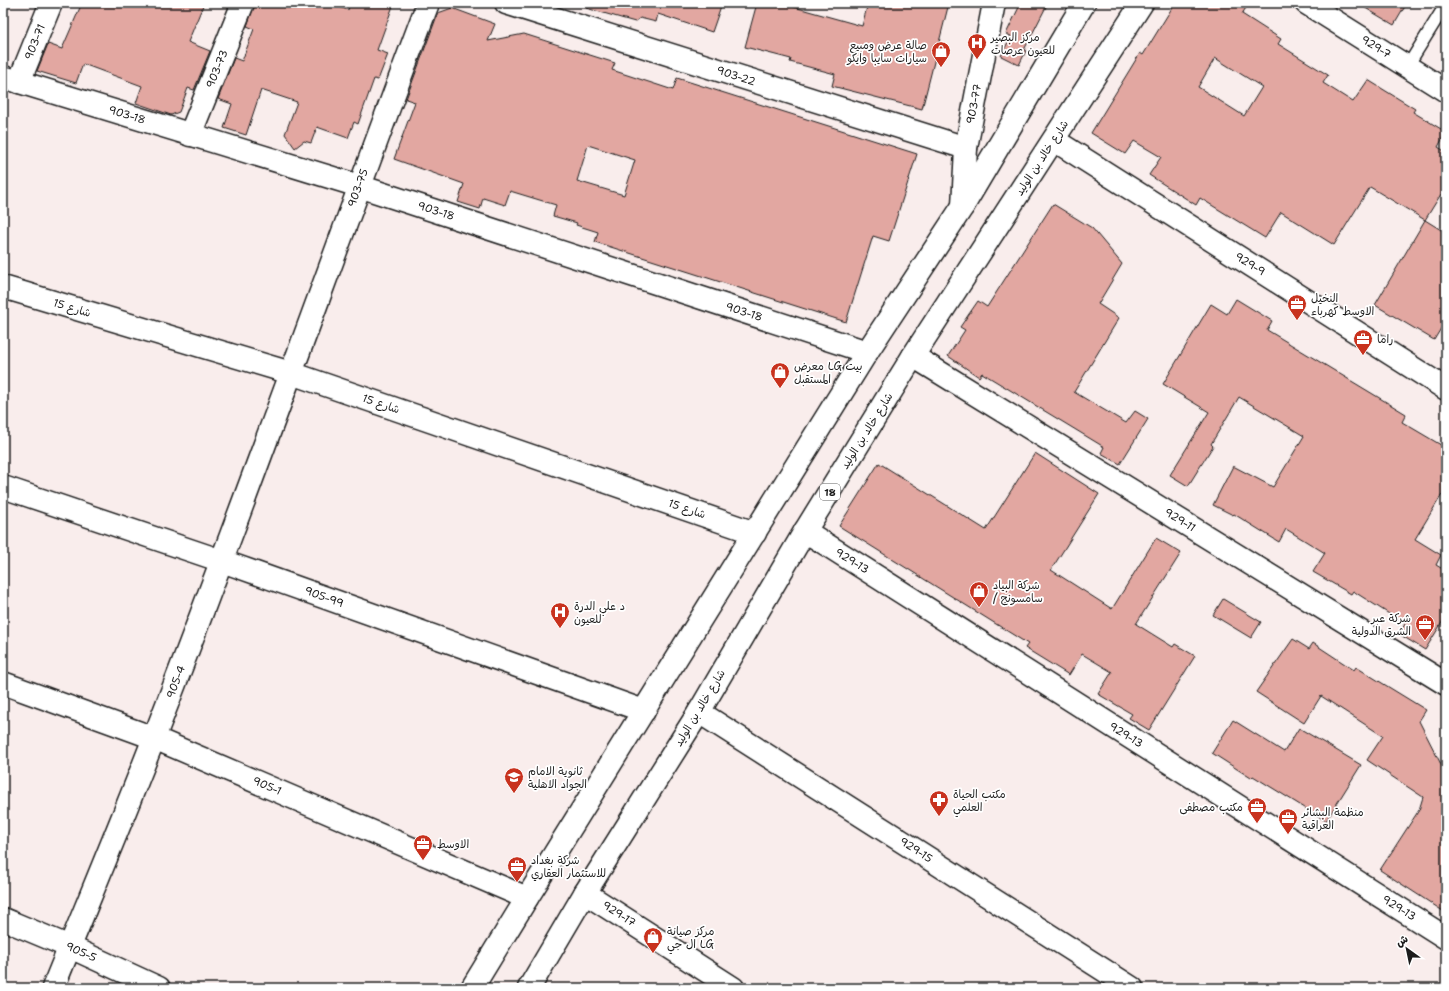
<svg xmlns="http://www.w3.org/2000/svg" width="1449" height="991" font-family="'Shantell Sans','Playpen Sans Arabic',sans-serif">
	<rect width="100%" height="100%" fill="#f9edec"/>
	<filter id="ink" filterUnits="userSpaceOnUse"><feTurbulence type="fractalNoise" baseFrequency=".025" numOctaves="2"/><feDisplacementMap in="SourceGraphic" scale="8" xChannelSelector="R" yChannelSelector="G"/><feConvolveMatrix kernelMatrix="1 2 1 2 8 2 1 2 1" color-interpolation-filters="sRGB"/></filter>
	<g filter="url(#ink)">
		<g fill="#e2a7a1" stroke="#1c1c1c" fill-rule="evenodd">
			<path d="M82,3H204L188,42L210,51L194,90L188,88L179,112L171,115L136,103L142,86L83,64L76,83L37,71L48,44L62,49Z"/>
			<path d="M255,3H327L348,10L350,3H394L377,50L388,54L378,80L374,79L358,124L354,122L348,138L317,127L311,143L304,141L295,148L285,134L297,102L261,90L246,135L224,128L232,104L218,99L234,58L242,61L254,29L247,26Z"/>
			<path d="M587,3H722L712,32L658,14L656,22L640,18L635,22L586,8Z"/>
			<path d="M757,3H795L794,7L862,26L868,3H949L922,109L832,86L835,74L790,62L791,59L745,47Z"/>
			<path d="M1021,3H1048L1024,50L1026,51L1019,65L1001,56L1011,36L1006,34Z"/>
			<path d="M1175,3H1249L1242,14L1281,39L1278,44L1328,75L1323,83L1353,102L1368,80L1415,109L1413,112L1446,132L1438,147L1446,152V186L1425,220L1370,187L1334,245L1281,212L1265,238L1200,198L1196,205L1149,175L1161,157L1134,141L1125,154L1091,133L1140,53L1143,55ZM1215,58L1262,87L1244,116L1198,87Z"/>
			<path d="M1357,3H1407L1394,25Z"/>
			<path d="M452,8L495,24L488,41L524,34L615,63L612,70L673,90L677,78L917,154L889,241L873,236L846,322L595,242L598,232L576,225L577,223L553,216L556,205L510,191L505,205L483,198L480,209L458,202L464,184L394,159L415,102L406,99L438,13ZM588,145L635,160L624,195L577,181Z"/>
			<path d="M1053,204L1092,228L1122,264L1098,304L1119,318L1074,392L1126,423L1135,411L1148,419L1120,464L1101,453L1104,447L982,373L979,377L948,356L965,330L960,327L978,301L987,307Z"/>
			<path d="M1425,220L1446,233V320L1434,340L1375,305Z"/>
			<path d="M1236,299L1272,321L1267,330L1406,414L1402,422L1446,448V488L1415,539L1441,555L1436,565L1446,571V616L1425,650L1399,634L1405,624L1353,591L1351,594L1313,572L1325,553L1286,529L1279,542L1234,514L1233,515L1213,505L1233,466L1273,487L1304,436L1239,397L1211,444L1213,446L1188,486L1170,475L1209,412L1163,384L1211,304L1227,314Z"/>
			<path d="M1035,453L1099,494L1051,570L1112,609L1156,538L1181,553L1136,624L1173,647L1175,644L1195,656L1149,730L1129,718L1132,714L1098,694L1112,672L1082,654L1069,675L1025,648L1028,644L839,526L879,463L986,530Z"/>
			<path d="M1223,599L1261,622L1251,638L1213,615Z"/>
			<path d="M1293,639L1309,649L1313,643L1354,670L1356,667L1426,710L1419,721L1446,774V913L1380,870L1419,810L1423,797L1367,760L1383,736L1321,696L1304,723L1256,692Z"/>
			<path d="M1233,720L1284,752L1299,728L1361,765L1326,821L1253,776L1251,778L1212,753Z"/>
		</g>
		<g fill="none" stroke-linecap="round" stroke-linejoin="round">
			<defs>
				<path id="service" d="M1407,67L1446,4"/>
				<g id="minor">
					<path d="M506,3L966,148"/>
					<path d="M1306,3L1446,91"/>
					<path d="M3,77L359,186L867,352"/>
					<path d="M19,82L51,3"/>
					<path d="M190,135L243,3"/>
					<path d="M1054,140L1446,389"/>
					<path d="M963,206L966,148L994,3"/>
					<path d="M3,287L291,373L755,533"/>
					<path d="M913,356L1446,684"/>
					<path d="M3,487L222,561L644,711"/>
					<path d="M805,531L1446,938"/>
					<path d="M3,683L154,738L527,898"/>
					<path d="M699,712L1132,988"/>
					<path d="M585,893L733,988"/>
					<path d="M3,919L70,947L159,988"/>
					<path d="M53,988C87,904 122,821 154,738C249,494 336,247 428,3"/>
				</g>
				<g id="primary">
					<path d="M472,988L527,898L867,352L963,206L1084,3"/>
					<path d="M529,988L585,893L699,712L805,531L913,356L1142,3"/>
				</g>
			</defs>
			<use href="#service" stroke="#1c1c1c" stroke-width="14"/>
			<use href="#minor" stroke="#1c1c1c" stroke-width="25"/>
			<use href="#primary" stroke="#1c1c1c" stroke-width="25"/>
			<use href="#service" stroke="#fff" stroke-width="11"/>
			<use href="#minor" stroke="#fff" stroke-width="22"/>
			<use href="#primary" stroke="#fff" stroke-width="22"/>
		</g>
	</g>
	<defs>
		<symbol id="hospital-pin" viewBox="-11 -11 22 30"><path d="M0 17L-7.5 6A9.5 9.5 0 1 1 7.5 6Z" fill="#c8321e" stroke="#fff"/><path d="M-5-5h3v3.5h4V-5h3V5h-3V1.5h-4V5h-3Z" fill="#fff"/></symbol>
		<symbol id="shop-pin" viewBox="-11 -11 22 30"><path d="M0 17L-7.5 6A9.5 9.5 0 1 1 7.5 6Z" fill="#c8321e" stroke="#fff"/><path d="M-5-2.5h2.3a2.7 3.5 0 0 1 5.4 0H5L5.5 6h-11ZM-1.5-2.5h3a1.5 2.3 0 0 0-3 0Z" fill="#fff"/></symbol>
		<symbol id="office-pin" viewBox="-11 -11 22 30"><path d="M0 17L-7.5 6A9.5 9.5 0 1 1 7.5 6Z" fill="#c8321e" stroke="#fff"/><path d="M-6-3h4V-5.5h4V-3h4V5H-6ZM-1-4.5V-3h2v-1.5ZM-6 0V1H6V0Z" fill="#fff"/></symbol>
		<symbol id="school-pin" viewBox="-11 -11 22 30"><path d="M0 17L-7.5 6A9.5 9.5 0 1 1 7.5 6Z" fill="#c8321e" stroke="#fff"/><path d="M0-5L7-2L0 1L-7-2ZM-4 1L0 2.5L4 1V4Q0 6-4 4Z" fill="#fff"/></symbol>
		<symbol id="pharmacy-pin" viewBox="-11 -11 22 30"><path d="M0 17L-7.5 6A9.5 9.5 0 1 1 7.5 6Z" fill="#c8321e" stroke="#fff"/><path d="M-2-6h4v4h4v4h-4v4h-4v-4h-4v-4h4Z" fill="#fff"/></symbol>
	</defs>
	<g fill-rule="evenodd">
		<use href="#hospital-pin" x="966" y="32" width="22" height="30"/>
		<use href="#shop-pin" x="930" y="40" width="22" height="30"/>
		<use href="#office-pin" x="1286" y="293" width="22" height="30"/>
		<use href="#office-pin" x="1352" y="328" width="22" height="30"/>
		<use href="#shop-pin" x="769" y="361" width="22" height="30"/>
		<use href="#shop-pin" x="968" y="580" width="22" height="30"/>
		<use href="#hospital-pin" x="549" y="601" width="22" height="30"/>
		<use href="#office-pin" x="1414" y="613" width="22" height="30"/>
		<use href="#school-pin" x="503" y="766" width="22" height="30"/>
		<use href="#pharmacy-pin" x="928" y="789" width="22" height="30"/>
		<use href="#office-pin" x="1246" y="796" width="22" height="30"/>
		<use href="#office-pin" x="1277" y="807" width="22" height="30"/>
		<use href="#office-pin" x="412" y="833" width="22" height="30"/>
		<use href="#office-pin" x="506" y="855" width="22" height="30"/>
		<use href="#shop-pin" x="642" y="926" width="22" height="30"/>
	</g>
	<g text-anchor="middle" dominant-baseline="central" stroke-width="3.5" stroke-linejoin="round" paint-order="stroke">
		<rect fill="#fff" stroke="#606060" stroke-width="1" x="820" y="484" width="20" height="16" rx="3"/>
		<g font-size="10" font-weight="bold" fill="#1c1c1c">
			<text x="830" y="492">18</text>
		</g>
		<g font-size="11" fill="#1c1c1c" stroke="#fff" text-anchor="start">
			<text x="991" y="37">مركز البصير<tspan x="991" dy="13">للعيون عرصات</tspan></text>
			<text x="927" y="45" text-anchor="end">صالة عرض ومبيع<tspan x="927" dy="13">سيارات سايبا وايكو</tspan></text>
			<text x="1311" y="298">النخيل<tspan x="1311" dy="13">الاوسط كهرباء</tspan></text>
			<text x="1377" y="339">راما</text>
			<text x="794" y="366">معرض LG بيت<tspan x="794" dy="13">المستقبل</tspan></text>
			<text x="993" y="585">شركة البياد<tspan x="993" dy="13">/ سامسونج</tspan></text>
			<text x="574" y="606">د علي الدرة<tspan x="574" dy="13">للعيون</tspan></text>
			<text x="1411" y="618" text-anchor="end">شركة عبر<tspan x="1411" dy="13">الشرق الدولية</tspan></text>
			<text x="528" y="771">ثانوية الامام<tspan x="528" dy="13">الجواد الاهلية</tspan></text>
			<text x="953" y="794">مكتب الحياة<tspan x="953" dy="13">العلمي</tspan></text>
			<text x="1243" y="807" text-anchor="end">مكتب مصطفى</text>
			<text x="1302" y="812">منظمة البشائر<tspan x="1302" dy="13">العراقية</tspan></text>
			<text x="437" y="844">الاوسط</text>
			<text x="531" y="860">شركة بغداد<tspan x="531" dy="13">للاستثمار العقاري</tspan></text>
			<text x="667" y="931">مركز صيانة<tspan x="667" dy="13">ال جي LG</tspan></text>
		</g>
		<g font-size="11" fill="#1c1c1c" stroke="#fff">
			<text transform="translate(35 42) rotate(-68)">903-71</text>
			<text transform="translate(1376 47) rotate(32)">929-7</text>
			<text transform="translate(217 69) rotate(-68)">903-73</text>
			<text transform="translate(736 76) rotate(18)">903-22</text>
			<text transform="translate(974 104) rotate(-79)">903-77</text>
			<text transform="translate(127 115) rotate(17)">903-18</text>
			<text transform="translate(1042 158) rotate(-57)">شارع خالد بن الوليد</text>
			<text transform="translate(358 188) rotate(-70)">903-75</text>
			<text transform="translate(436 211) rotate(18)">903-18</text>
			<text transform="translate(1250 264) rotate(32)">929-9</text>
			<text transform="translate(72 308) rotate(17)">شارع 15</text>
			<text transform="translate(744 312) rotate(18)">903-18</text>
			<text transform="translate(381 404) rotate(19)">شارع 15</text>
			<text transform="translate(867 431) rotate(-58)">شارع خالد بن الوليد</text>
			<text transform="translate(687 509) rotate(19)">شارع 15</text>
			<text transform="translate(1180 520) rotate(32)">929-11</text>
			<text transform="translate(852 561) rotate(32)">929-13</text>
			<text transform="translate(324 597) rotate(20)">905-99</text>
			<text transform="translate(176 682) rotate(-69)">905-4</text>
			<text transform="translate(700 708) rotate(-59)">شارع خالد بن الوليد</text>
			<text transform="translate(1126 735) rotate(32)">929-13</text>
			<text transform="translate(267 786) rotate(23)">905-1</text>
			<text transform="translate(916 850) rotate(33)">929-15</text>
			<text transform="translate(1399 908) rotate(32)">929-13</text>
			<text transform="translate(619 914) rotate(33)">929-17</text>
			<text transform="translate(81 952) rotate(24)">905-5</text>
		</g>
	</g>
	<rect width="1449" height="991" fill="none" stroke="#fff" stroke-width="16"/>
	<rect x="8" y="8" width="1433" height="975" fill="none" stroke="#1c1c1c" stroke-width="1.5" filter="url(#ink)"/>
	<g transform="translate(1407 949) rotate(327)" stroke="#ffffff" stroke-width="3" paint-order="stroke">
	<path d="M0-3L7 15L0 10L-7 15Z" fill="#1c1c1c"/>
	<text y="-6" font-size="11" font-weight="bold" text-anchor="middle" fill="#1c1c1c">ش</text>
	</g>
</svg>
